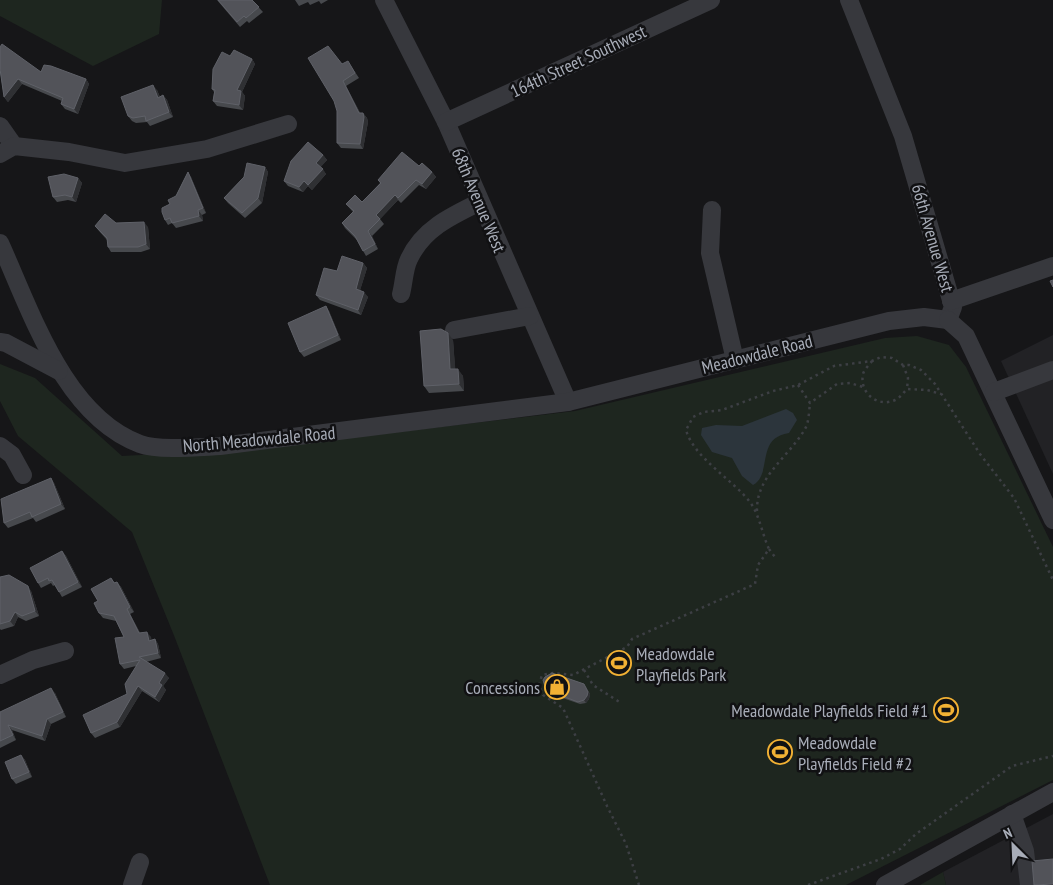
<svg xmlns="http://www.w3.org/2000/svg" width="1053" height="885" font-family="'PT Sans Narrow',sans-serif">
	<rect width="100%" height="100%" fill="#161618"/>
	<g fill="#222225">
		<path d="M1053,335V474L1001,361Z"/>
		<path d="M1053,814V885H946L943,872Z"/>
	</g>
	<g fill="#1e261f">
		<path d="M0,0H162L159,34L93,66L0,16Z"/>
		<path d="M917,336L949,345L966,367L1053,547V780L846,885H270L175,638L132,532L18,436L0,401V364L35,378L122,456L254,449L575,411L885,338Z"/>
		<path d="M943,872L946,885H920Z"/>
	</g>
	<path fill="#2c353c" d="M786,409L793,413L797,420L789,433C755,438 773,474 753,485L742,476L732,458L712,452L701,435L702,428L716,425L742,426Z"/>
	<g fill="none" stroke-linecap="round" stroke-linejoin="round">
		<g stroke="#3d3f44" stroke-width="2.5" stroke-dasharray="2.5 4" stroke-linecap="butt">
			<path d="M872,361C869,365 864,370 863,374C859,393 878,408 895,400C900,398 903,393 907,389"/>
			<path d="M903,365L908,378L907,389L927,390L941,394"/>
			<path d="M798,385L810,403L837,384L850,383L863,387"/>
			<path d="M757,511C756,476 788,458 805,429C809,422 809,411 810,403"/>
			<path d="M769,549L775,557"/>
			<path d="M584,670L593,685L621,703"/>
			<path d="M639,885L626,844L607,806L563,708L543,695L539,685L542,675L553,673L573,675L627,647L632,639L755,584L758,565L769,549C762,534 760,516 750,502C732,479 694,458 686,430L693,417L704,412L722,410L773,391L798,385L834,366L872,361L881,357L892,358L903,365H909L921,370L935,384L980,454L1014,498L1053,580"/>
			<path d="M808,885L881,859L900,849L916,834L1012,766L1053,756"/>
		</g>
		<g stroke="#37383d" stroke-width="18">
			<path d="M384,0L446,122L568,402"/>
			<path d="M849,0L903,136L953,307L948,320"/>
			<path d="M446,122L711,0"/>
			<path d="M0,126L14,146"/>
			<path d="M0,154L14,146L69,152L125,163L207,149L288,124"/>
			<path d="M712,210L710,253L735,360"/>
			<path d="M0,243C31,311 64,416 140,444C159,451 199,447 220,446L568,402L889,321L924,317L948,320"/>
			<path d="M401,294C404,283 404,269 409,259C423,229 451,216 480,202"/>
			<path d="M951,301L1053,266"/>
			<path d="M948,320L966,336L1053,520"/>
			<path d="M454,330L530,316"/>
			<path d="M0,342L6,343L59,371"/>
			<path d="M994,392L1053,370"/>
			<path d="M0,446L12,455L23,475"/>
			<path d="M0,675L33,660L65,651"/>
			<path d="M1012,814L1025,851L1029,885"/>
			<path d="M132,885L140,862"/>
			<path d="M885,885L1053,792"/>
		</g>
	</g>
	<g fill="#47494d">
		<path d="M217,0H252L263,12L249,23L247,21L240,27Z"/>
		<path d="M295,0H328L321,4L319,1L310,5L308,2L299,6Z"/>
		<path d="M230,56L252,59L255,64L242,92L245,96L243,110L217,106L213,101L214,92L212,89Z"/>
		<path d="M342,64L351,66L359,78L346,86L360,113H363L367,118L368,122L363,149L341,148L337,143V111Z"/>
		<path d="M0,71L41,72L86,79L89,84L78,114L65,109L61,104L62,101L22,84L8,102L4,97Z"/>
		<path d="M157,90L160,97L163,95L167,100L173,117L150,126L147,122L136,123L132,121L128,116Z"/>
		<path d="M323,155L327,160L320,167L326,174L312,190L308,186L303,192L288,186L284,181Z"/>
		<path d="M419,166L432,172L436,177L426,189L419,185L401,203L398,200L380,219L384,224L372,236L378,249L366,256L357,240L345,228L342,223L353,212L346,204L362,202L380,183L378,180Z"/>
		<path d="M265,167L268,172L262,203L245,218L228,203L224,198L244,177Z"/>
		<path d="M188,172L191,177L206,213L202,215L203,221L176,228L172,223L168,225L165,220L170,204L176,196Z"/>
		<path d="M78,178L82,183L76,202L68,200L57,202L53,197Z"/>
		<path d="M116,223L148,227L150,249L141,252H111L108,247L107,240L99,231L95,226Z"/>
		<path d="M363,263L367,268L360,290L368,297L361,315L320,300L316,295L337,271Z"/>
		<path d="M326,306L329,311L341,340L304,357L300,352Z"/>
		<path d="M453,340L455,369L463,376L464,391L429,393L424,386Z"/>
		<path d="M51,478L54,483L65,509L36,522L33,518L8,528L4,523Z"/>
		<path d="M62,551L66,556L82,587L62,597L55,585L53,586L51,583L41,588L38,583Z"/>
		<path d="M0,577L31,591L39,616L26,621L18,617L14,626L1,630L0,629Z"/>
		<path d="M111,578L115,583L117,582L121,587L134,612L130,614L140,633L151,637V640L155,639L158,644L161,658L146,662L169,678L163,686L166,690L159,702L142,691L120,727L95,738L91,733L127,694L136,666L124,669L120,664L124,637L116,621L103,618L99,613L98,601Z"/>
		<path d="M586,687L590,694L589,699L586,703L580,704L548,693L546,690Z"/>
		<path d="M55,693L66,717L51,724L45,741L12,730L16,740L0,748V712Z"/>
		<path d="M21,755L25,760L32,777L16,784L12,779Z"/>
	</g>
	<g fill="#2f3033">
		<path d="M252,59L255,64L242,92L245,96L243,110L239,105L237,90Z"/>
		<path d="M18,79L22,84L8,102L4,97Z"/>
		<path d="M86,79L89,84L78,114L74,109Z"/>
		<path d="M343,81L346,86L363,118L359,113Z"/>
		<path d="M153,85L157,90L162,103L158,98Z"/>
		<path d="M163,95L167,100L173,117L169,112Z"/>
		<path d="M363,113L367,118L368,122L363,149L360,144Z"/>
		<path d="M323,155L327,160L320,168L316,163Z"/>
		<path d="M265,167L268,172L262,203L258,198Z"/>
		<path d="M323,169L326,174L312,190L308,185Z"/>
		<path d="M188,172L191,177L206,213L203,208Z"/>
		<path d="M432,172L436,177L426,189L422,184Z"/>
		<path d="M78,178L82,183L76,202L72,197Z"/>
		<path d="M304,181L308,186L303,192L299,187Z"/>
		<path d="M395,195L398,200L379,220L376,215Z"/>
		<path d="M198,210L202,215L203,221L199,216Z"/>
		<path d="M144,222L148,227L150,249L146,244Z"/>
		<path d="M368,231L372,236L378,249L375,244Z"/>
		<path d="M363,263L367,268L359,294L356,289Z"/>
		<path d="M364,292L368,297L361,315L358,310Z"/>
		<path d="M326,306L329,311L341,340L338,335Z"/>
		<path d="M448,333L453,340L456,377L450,369Z"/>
		<path d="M458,369L463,376L464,391L459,384Z"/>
		<path d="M51,478L54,483L65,509L61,504Z"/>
		<path d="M62,551L66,556L82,587L78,582Z"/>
		<path d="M117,582L121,587L134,612L130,607Z"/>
		<path d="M28,586L31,591L39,616L35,611Z"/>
		<path d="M127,609L130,614L143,638L139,633Z"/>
		<path d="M15,612L18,617L14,626L10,621Z"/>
		<path d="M147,632L151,637L153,646L149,641Z"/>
		<path d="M155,639L158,644L161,658L158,653Z"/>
		<path d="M165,673L169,678L163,686L166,690L159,702L155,697L159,683Z"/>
		<path d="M584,684L590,694L589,699L586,703L584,700Z"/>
		<path d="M138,686L142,691L120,727L117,722Z"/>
		<path d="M51,688L55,693L66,717L63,712Z"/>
		<path d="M47,719L51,724L45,741L42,736Z"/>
		<path d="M8,725L12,730L16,740L13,735Z"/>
		<path d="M21,755L25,760L32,777L29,772Z"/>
	</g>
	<g fill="#525359" stroke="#5f6168">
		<path d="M218,0H252L259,7L246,18L244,16L237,22Z"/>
		<path d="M2,44L41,72L44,65L51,66L86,79L74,109L61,104L63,98L18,79L4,97L0,69V47Z"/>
		<path d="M328,46L342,64L348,61L355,73L343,81L359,113H363L364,117L360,144L337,143V111L334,101L308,58Z"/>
		<path d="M234,50L252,59L237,90L241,91L239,105L213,101L215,90L212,89L213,69L222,52L230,56Z"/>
		<path d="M153,85L158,98L163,95L169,112L146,121L145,116L133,118L128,116L121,97Z"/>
		<path d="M308,142L323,155L316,163L323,169L308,185L304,181L299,187L284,181L291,161Z"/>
		<path d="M402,152L419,166L422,163L432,172L422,184L416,180L398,198L395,195L376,215L380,219L368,231L375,244L363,251L355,236L342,223L354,211L346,204L355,195L362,202L381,183L378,180Z"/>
		<path d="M247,163L265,167L258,198L242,213L224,198L244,177Z"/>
		<path d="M188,172L203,208L198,210L199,216L172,223L170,218L165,220L162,212V208L170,204L168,200L176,196Z"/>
		<path d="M64,174L78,178L72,197L65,195L53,197L48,177Z"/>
		<path d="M105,214L116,223L144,222L146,244L138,247H108L107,238L95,226Z"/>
		<path d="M342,256L363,263L356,289L364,292L358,310L316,295L324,268L337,271Z"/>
		<path d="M1053,280V287L1050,281Z"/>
		<path d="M326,306L338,335L300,352L288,323Z"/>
		<path d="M441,329L448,333L450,369H458L459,384L424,386L420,331Z"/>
		<path d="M51,478L61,504L32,517L30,512L4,523L1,499Z"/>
		<path d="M62,551L78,582L59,592L52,580L49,581L48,578L38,583L30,568Z"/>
		<path d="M9,575L28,586L35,611L22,616L15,612L10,621L0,624V577Z"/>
		<path d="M111,578L114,583L117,582L130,607L127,609L139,633L147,632L149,641L155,639L158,653L139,657L165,673L159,683L162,685L155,697L138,686L117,722L91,733L83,715L127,694L125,684L140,660L120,664L115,638L124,637L114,616L99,613L94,603L98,601L91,589Z"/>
		<path d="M552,673L584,684L588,692L587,696L584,700L578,702L546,690L543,680L545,677Z"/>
		<path d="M51,688L63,712L47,719L42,736L8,725L13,735L0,741V712Z"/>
		<path d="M21,755L29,772L12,779L5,762Z"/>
		<path d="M1053,859V884L1034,885L1032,861Z"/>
	</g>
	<defs>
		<symbol id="stadium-ring" viewBox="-11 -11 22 22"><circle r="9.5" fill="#111113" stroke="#f2b134" stroke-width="1.5"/><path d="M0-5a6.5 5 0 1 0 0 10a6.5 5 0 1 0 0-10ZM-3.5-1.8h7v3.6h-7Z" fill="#f2b134"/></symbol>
		<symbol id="shop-ring" viewBox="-11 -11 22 22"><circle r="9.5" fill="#111113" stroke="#f2b134" stroke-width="1.5"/><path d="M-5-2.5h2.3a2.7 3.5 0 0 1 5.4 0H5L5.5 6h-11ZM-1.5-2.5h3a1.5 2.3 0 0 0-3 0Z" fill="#f2b134"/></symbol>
	</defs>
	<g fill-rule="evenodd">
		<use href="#stadium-ring" x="605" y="649" width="28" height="28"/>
		<use href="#shop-ring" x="543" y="673" width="28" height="28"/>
		<use href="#stadium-ring" x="932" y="696" width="28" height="28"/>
		<use href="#stadium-ring" x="766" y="738" width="28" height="28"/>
	</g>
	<g text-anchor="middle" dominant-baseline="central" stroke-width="5" stroke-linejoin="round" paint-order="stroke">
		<g font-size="18" fill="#a8adb8" stroke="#111113">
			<text transform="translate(578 61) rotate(-25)">164th Street Southwest</text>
			<text transform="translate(479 200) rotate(67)">68th Avenue West</text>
			<text transform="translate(933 238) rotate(74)">66th Avenue West</text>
			<text transform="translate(757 354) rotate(-14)">Meadowdale Road</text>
			<text transform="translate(259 439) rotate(-5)">North Meadowdale Road</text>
		</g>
		<g font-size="18" fill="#a8adb8" stroke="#111113" text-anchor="start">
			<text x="636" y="653">Meadowdale<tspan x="636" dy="21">Playfields Park</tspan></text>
			<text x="540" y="687" text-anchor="end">Concessions</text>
			<text x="928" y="710" text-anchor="end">Meadowdale Playfields Field #1</text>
			<text x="798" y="742">Meadowdale<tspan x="798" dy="21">Playfields Field #2</tspan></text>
		</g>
	</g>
	<g transform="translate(1013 845) rotate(336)" stroke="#111113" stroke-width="4" paint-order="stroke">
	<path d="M0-4L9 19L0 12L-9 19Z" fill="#a8adb8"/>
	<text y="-8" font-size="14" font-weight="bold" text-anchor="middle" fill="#a8adb8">N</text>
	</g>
</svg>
